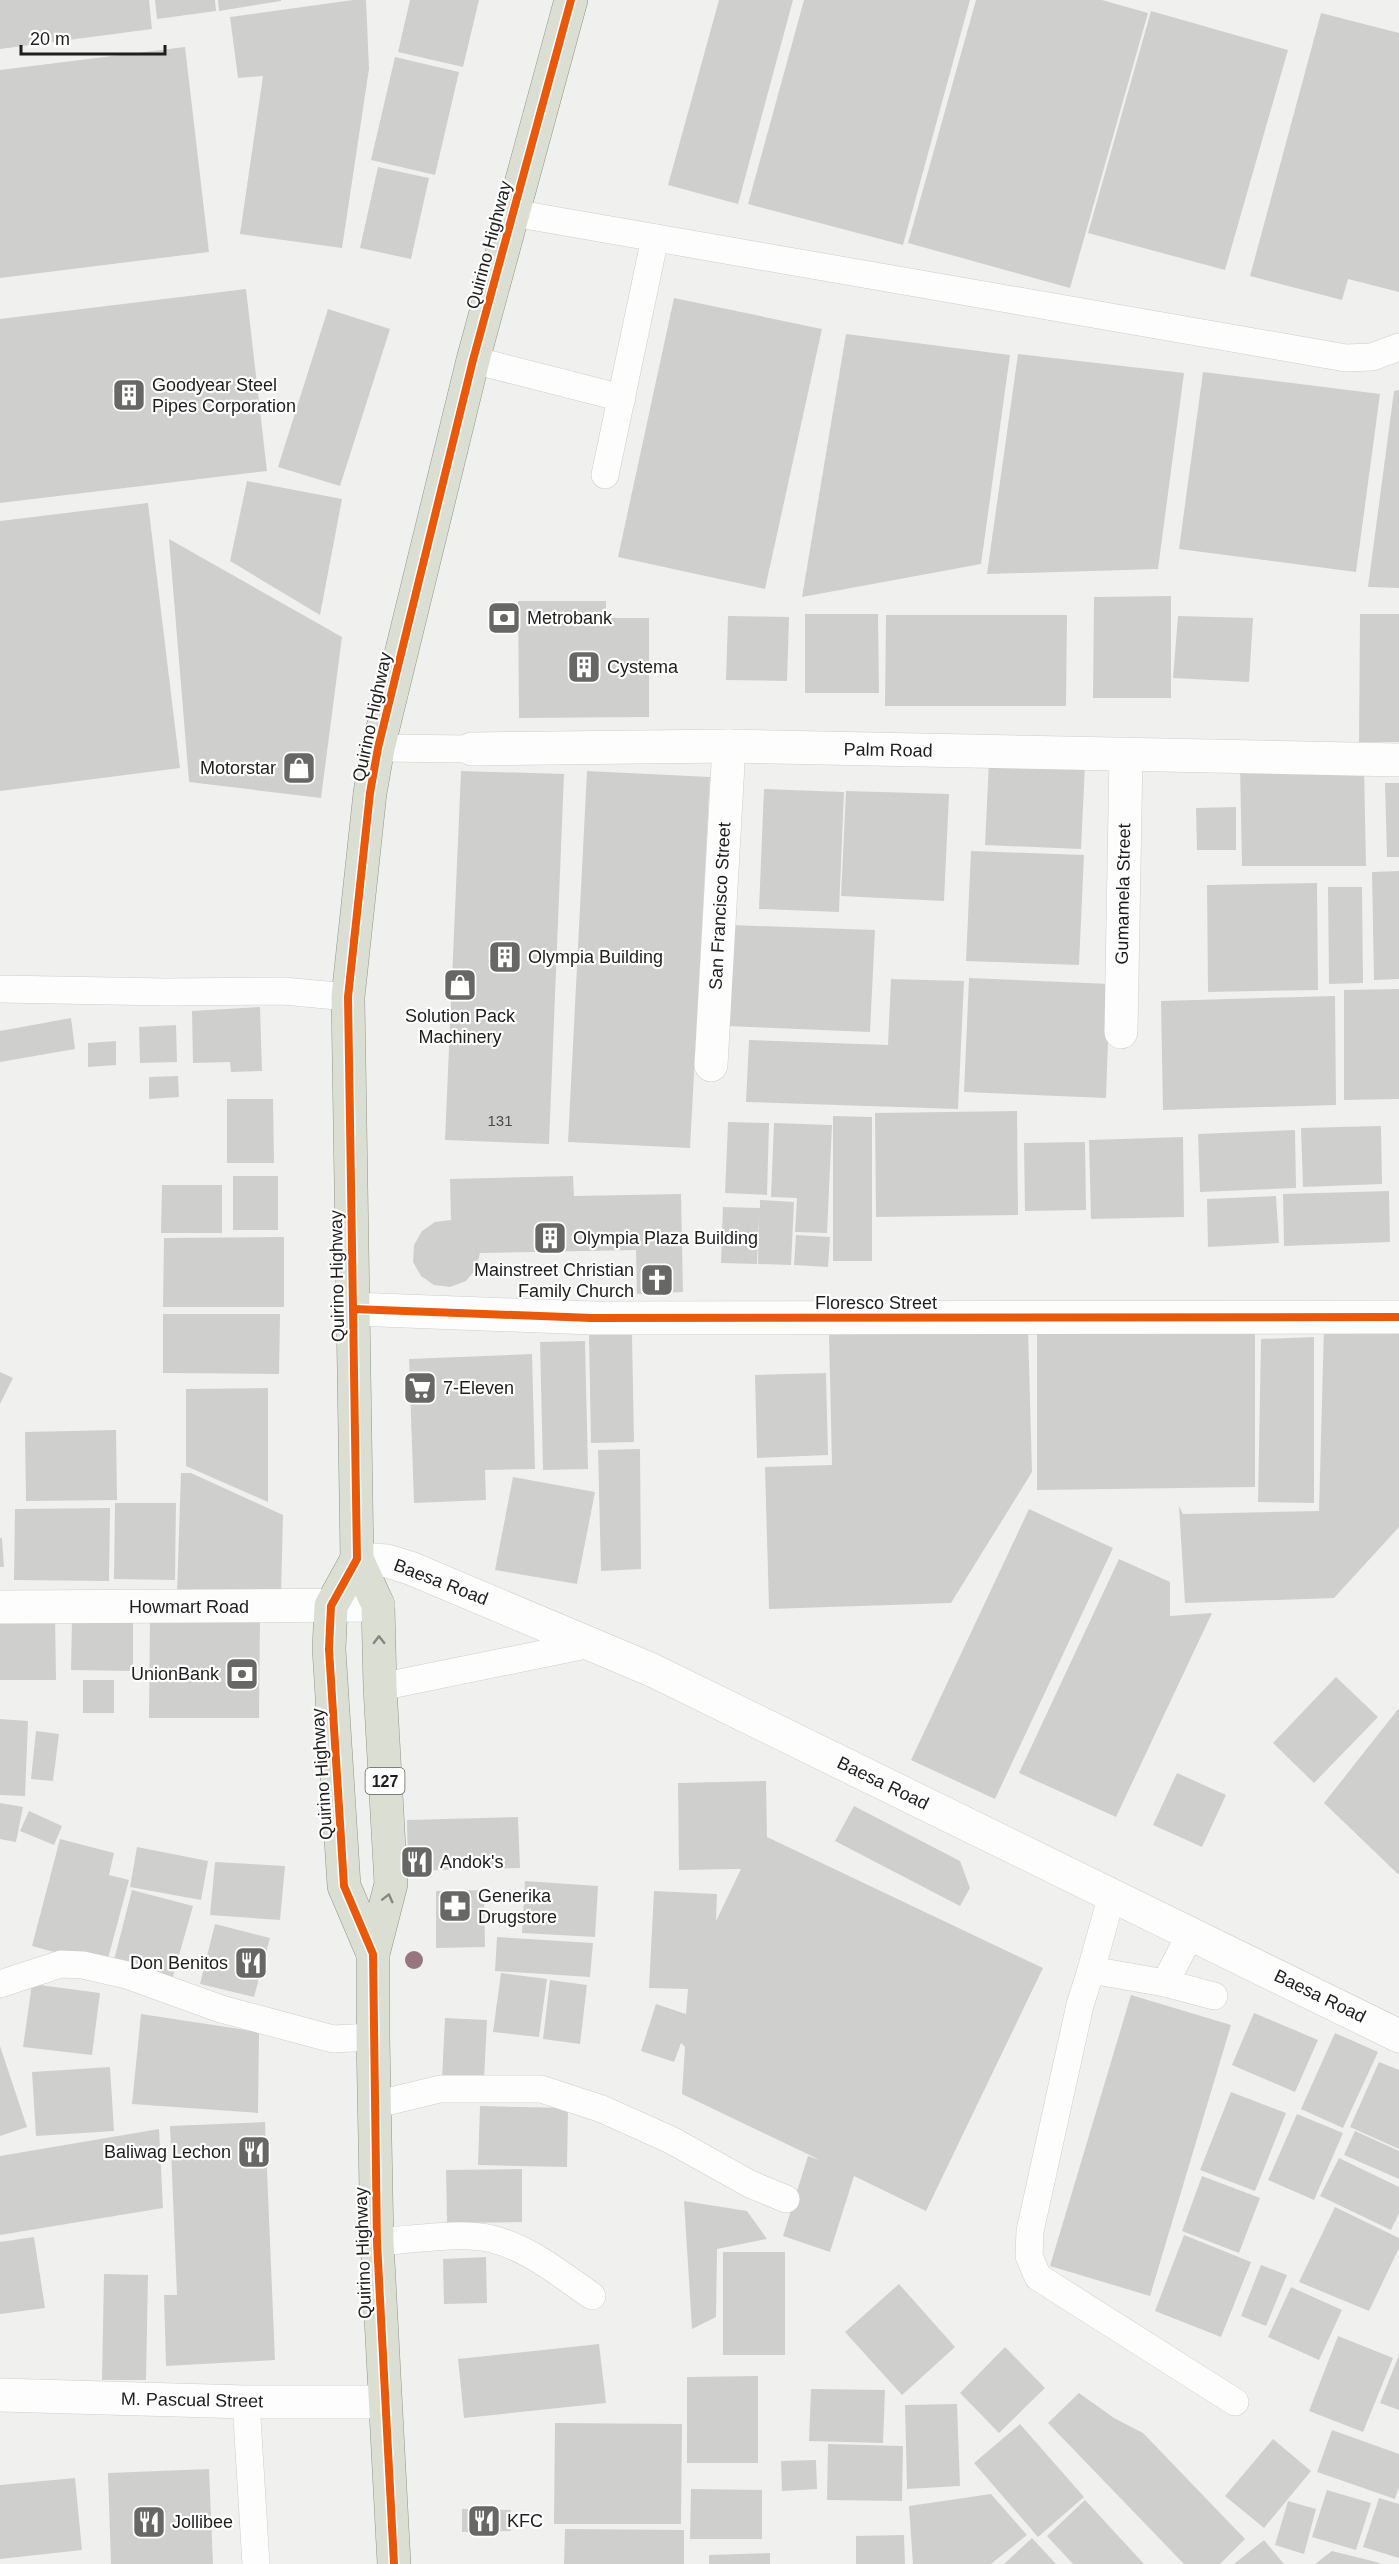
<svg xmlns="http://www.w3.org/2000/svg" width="1399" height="2564" font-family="Helvetica,sans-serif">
	<rect width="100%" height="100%" fill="#f0f1ef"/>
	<g fill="#cfd0ce">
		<path d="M0,0H149L152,29L0,49Z"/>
		<path d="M155,0H215L216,11L157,19Z"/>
		<path d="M218,0H281V1L219,11Z"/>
		<path d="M353,0H366L369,69L342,248L240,234L263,76L238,78L230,17Z"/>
		<path d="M410,0H479L463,67L398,52Z"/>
		<path d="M719,0H793L738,204L668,185Z"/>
		<path d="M804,0H970L903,245L748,204Z"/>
		<path d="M976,0H1102L1148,13L1070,288L908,243Z"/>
		<path d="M1151,11L1288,50L1225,270L1088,233Z"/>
		<path d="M1321,13L1399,33V292L1348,279L1342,300L1250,276Z"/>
		<path d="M185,47L209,252L0,278V70Z"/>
		<path d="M395,57L459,72L435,175L371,160Z"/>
		<path d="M378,167L429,178L411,259L360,248Z"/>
		<path d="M246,289L267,471L0,503V319Z"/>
		<path d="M674,298L822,329L765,589L618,557Z"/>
		<path d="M328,309L390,329L340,486L278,467Z"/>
		<path d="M846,334L1010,355L981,564L802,597Z"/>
		<path d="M1018,354L1184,373L1158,569L987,574Z"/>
		<path d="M1203,372L1380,394L1356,572L1179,549Z"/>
		<path d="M1399,390V588L1368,587L1394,391Z"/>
		<path d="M247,481L342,499L320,615L230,561Z"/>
		<path d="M148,503L180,768L0,791V521Z"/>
		<path d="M169,539L342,637L321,798L189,782Z"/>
		<path d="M1171,596V698H1093L1094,597Z"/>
		<path d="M518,601H606V618H649V717L519,718Z"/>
		<path d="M805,614H878L879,693H805Z"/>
		<path d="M1360,614H1399V742H1359Z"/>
		<path d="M886,615H1067L1066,706H885Z"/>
		<path d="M728,616L789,617L787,681L726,680Z"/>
		<path d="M1178,616L1253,618L1249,682L1173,678Z"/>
		<path d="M989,761L1085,765L1081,849L985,845Z"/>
		<path d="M1240,765H1364L1366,866H1242Z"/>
		<path d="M461,771L564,774L549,1144L445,1140Z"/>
		<path d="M587,771L710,777L690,1148L568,1142Z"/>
		<path d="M1385,783H1399V857H1387Z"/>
		<path d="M764,789L844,792L839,912L759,909Z"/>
		<path d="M846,791L949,794L944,901L841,896Z"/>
		<path d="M1236,807V850H1197L1196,808Z"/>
		<path d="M971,851L1084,855L1079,965L966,961Z"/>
		<path d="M1399,871V979L1374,980L1372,872Z"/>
		<path d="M1317,883L1318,990L1208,992L1207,885Z"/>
		<path d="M1328,887H1362L1363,983L1329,984Z"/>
		<path d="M730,925L875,930L870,1032L726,1026Z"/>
		<path d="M969,978L1110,984L1106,1098L964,1092Z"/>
		<path d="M891,979L964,981L958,1109L746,1102L749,1040L888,1045Z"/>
		<path d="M1399,989V1099L1344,1100V990Z"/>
		<path d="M1335,996L1336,1105L1163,1110L1161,1001Z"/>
		<path d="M260,1007L262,1071L231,1072L230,1062L193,1063L192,1011Z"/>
		<path d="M71,1018L75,1049L0,1062V1031Z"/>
		<path d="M176,1025L177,1062L140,1063L139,1027Z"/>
		<path d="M116,1041V1065L88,1067V1043Z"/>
		<path d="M178,1076L179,1097L149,1099V1077Z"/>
		<path d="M227,1099H273L274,1163H227Z"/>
		<path d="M1017,1111L1018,1215L876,1217L875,1113Z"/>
		<path d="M833,1116L872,1117V1261H833Z"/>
		<path d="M728,1122L769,1123L767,1195L725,1193Z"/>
		<path d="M774,1123L832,1125L827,1233L795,1232L797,1198L771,1197Z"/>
		<path d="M1381,1126L1382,1184L1303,1187L1301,1128Z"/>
		<path d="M1295,1130L1296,1188L1200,1192L1198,1134Z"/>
		<path d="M1183,1137L1184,1217L1091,1219L1089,1140Z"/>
		<path d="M1085,1142L1086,1210L1025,1211L1024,1143Z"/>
		<rect x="233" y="1176" width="45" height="54"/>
		<path d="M573,1176L574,1196L681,1194L683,1292L637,1294L636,1250L480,1253L476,1269L466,1281L450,1287L434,1285L421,1276L413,1262L414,1245L422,1231L435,1222L451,1220L450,1179Z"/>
		<path d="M162,1185H222V1233H161Z"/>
		<path d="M1389,1191L1390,1242L1284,1246L1283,1194Z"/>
		<path d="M1276,1196L1279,1243L1208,1247L1207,1199Z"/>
		<path d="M760,1200L794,1202L791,1265L758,1264L759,1214L757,1264L721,1263L723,1207L760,1208Z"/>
		<path d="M796,1235L830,1237L828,1267L794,1265Z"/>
		<path d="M284,1237V1307H163L164,1238Z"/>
		<path d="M163,1314H280L279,1374L163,1373Z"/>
		<path d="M1399,1325V1527L1334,1598L1185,1603L1179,1506L1183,1514L1319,1511L1324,1327Z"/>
		<path d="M1255,1327V1487L1037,1490V1329Z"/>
		<path d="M1028,1328L1032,1472L951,1603L769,1609L765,1467L832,1465L829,1335Z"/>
		<path d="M589,1335H632L634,1442L591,1443Z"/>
		<path d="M1314,1337V1503L1258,1502L1261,1339Z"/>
		<path d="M585,1341L588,1469L543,1470L540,1342Z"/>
		<path d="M532,1354L535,1469L485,1470L486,1500L414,1503L409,1359Z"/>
		<path d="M0,1372L13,1378L0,1404Z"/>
		<path d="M826,1373L828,1455L757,1458L755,1375Z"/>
		<path d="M268,1388V1502L186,1466V1389Z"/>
		<path d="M116,1430L117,1500L26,1501L25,1432Z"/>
		<path d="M640,1449L641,1569L601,1571L598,1450Z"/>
		<path d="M181,1473H191L283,1515L281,1596L177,1594Z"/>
		<path d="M513,1477L595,1492L577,1584L495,1570Z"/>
		<path d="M115,1503H176L175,1580L114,1579Z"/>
		<path d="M110,1508L109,1581L14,1580L15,1509Z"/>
		<path d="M1029,1509L1113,1548L995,1799L911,1760Z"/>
		<path d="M0,1538H2L4,1567H0Z"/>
		<path d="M1119,1559L1170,1582V1616L1212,1613L1116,1817L1019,1773Z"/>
		<path d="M55,1615L56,1680H0V1616Z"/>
		<path d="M150,1616H260L259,1718H149Z"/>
		<path d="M72,1620L133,1621V1671L71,1670Z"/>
		<path d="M1336,1677L1378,1717L1314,1783L1273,1743Z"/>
		<rect x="83" y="1680" width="31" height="33"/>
		<path d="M1399,1708V1875L1324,1803Z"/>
		<path d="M0,1719L28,1721L25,1796L0,1795Z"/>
		<path d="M36,1731L59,1734L53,1781L31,1779Z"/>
		<path d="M1177,1773L1226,1795L1202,1847L1153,1825Z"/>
		<path d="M766,1781L767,1837L1043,1968L926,2211L854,2176L830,2252L783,2236L808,2156L820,2160L682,2094L685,2047L681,2043L674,2062L641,2051L656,2004L686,2014L688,1989L649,1988L654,1891L717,1894L716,1921L741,1869L679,1870L678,1783Z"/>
		<path d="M0,1803L23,1807L16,1842L0,1839Z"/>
		<path d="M854,1806L960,1861L970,1888L960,1906L835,1841Z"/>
		<path d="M29,1811L62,1826L54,1845L20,1831Z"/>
		<path d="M518,1817L520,1868L408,1871L407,1820Z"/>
		<path d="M60,1839L114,1853L109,1875L129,1880L106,1966L32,1946Z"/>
		<path d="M137,1847L208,1861L201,1900L130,1887Z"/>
		<path d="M215,1862L285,1866L280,1920L210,1915Z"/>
		<path d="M525,1881L598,1886L595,1937L522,1933Z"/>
		<path d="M132,1890L193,1906L172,1980L113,1964Z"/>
		<path d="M484,1890L485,1947L436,1948V1891Z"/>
		<path d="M215,1924L270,1938L254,1997L200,1984Z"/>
		<path d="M497,1937L593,1943L590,1977L495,1971Z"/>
		<path d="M501,1973L547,1979L539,2037L493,2032Z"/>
		<path d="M550,1980L587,1985L580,2044L543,2039Z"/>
		<path d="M32,1984L100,1993L92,2055L23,2047Z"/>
		<path d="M1131,1995L1231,2025L1150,2296L1050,2266Z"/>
		<path d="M1254,2013L1318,2040L1295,2092L1232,2065Z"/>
		<path d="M141,2014L259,2032L258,2113L132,2104Z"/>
		<path d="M445,2018L487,2020L484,2080L442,2078Z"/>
		<path d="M1335,2033L1378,2052L1343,2128L1301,2109Z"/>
		<path d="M0,2046L27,2127L0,2136Z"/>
		<path d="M1379,2062L1399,2070V2149L1350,2127Z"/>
		<path d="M110,2067L114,2131L36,2136L32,2072Z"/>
		<path d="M1231,2092L1286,2113L1255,2191L1200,2170Z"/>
		<path d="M480,2106L568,2108L567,2167L478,2165Z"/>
		<path d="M1297,2114L1343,2133L1314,2200L1268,2180Z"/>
		<path d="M265,2122L275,2360L166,2366L164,2295H177L170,2126Z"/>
		<path d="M159,2129L163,2208L0,2235V2156Z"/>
		<path d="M1355,2131L1399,2151V2179L1344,2155Z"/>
		<path d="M1339,2158L1399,2187V2213L1391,2230L1320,2196Z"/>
		<path d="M522,2169V2222L447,2223L446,2170Z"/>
		<path d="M1202,2176L1260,2198L1239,2253L1182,2231Z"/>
		<path d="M684,2201L747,2211L767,2239L717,2249L716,2317L692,2329Z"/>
		<path d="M1335,2207L1399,2238V2248L1369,2311L1299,2282Z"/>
		<path d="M1184,2235L1251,2262L1221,2337L1155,2311Z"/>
		<path d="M34,2237L45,2308L0,2314V2242Z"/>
		<rect x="723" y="2252" width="62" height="103"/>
		<path d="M486,2257L487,2303L444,2304L443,2259Z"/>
		<path d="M1261,2265L1287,2275L1266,2326L1241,2316Z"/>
		<path d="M104,2274L148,2275L146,2380H102Z"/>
		<path d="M899,2284L955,2347L902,2395L845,2332Z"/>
		<path d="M1291,2287L1342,2310L1319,2360L1268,2337Z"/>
		<path d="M1338,2336L1393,2358L1363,2432L1309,2411Z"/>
		<path d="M599,2344L606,2403L464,2418L458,2359Z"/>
		<path d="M1005,2347L1045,2388L999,2433L960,2393Z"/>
		<path d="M1399,2355V2410L1380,2403Z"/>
		<path d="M758,2376V2463H687V2377Z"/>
		<path d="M811,2389L885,2390L883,2443L809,2441Z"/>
		<path d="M1079,2393L1114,2418L1143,2433L1245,2539L1220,2564H1184L1048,2423Z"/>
		<path d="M957,2404L960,2486L907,2489L905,2405Z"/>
		<path d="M555,2423L682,2424L681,2524H554Z"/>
		<path d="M1020,2424L1084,2497L1038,2537L974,2463Z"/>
		<path d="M1332,2430L1399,2454V2487L1395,2499L1317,2472Z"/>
		<path d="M1273,2439L1311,2471L1264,2528L1225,2496Z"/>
		<path d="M828,2444L903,2446L902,2501L827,2500Z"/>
		<path d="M816,2460L817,2489L782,2491L781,2461Z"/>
		<path d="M209,2469L213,2564H111L108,2473Z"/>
		<path d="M75,2478L82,2550L0,2559V2485Z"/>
		<path d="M691,2489L762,2490V2539H690Z"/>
		<path d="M1327,2490L1371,2503L1356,2550L1312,2537Z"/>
		<path d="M991,2494L1027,2535L991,2564H913L909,2506Z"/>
		<path d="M1379,2498L1399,2504V2558L1363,2547Z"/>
		<path d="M1085,2500L1144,2564H1073L1047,2536Z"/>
		<path d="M1288,2501L1316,2509L1304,2554L1275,2545Z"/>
		<path d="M462,2509L511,2510V2531L462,2532Z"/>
		<path d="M565,2529L684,2530V2564H564Z"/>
		<path d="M904,2535L905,2564H856V2536Z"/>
		<path d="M1032,2538L1056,2564H1004Z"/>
		<path d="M1264,2540L1284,2564H1234Z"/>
		<path d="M1332,2551L1380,2563L1379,2564H1315Z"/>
		<path d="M770,2553V2564H709V2555Z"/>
	</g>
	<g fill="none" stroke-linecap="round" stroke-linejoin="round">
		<defs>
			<g id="lane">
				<path d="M513,213L1346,358L1372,357L1399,347"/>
				<path d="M473,360L622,398"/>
				<path d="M605,475L655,238"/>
				<path d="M378,748L472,749"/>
				<path d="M0,989L167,992L283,991L348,997"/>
				<path d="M380,1687L591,1644"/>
				<path d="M1091,1970L1112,1895"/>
				<path d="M1165,1983L1191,1933"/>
				<path d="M0,1984L61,1964L83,1965L127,1975L221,2009L333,2039L373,2037"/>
				<path d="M1214,1996L1165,1983L1091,1970L1080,2005L1030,2231L1029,2256L1038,2277L1235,2402"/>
				<path d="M374,2105L440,2089H541L602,2109L671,2140L750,2184L786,2199"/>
				<path d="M377,2242C409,2240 461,2231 492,2239C529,2248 560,2274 592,2296"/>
				<path d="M246,2402L256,2564"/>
			</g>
			<g id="street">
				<path d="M472,749L729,746L1399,760"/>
				<path d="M1121,1032L1126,755"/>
				<path d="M711,1065L729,746"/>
				<path d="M353,1309L592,1318L1399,1317"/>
				<path d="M0,2395L246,2402H384"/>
			</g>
			<g id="secondary">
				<path d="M357,1559L387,1561L410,1568L652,1670L1399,2036"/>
				<path d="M0,1607L378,1605"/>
			</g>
			<g id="primary">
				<path d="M357,1559L331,1606L329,1649L344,1886L373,1954"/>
				<path d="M394,2564L377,2242L373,2037V1954L391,1884L380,1687L378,1605L357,1559L348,997L370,793L378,748L473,360L571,0"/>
			</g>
		</defs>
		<use href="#lane" stroke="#cdcecc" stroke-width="28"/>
		<use href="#street" stroke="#cdcecc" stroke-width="34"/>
		<use href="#secondary" stroke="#cdcecc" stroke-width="34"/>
		<use href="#primary" stroke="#909783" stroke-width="34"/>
		<use href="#lane" stroke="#fdfdfd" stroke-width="27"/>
		<use href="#street" stroke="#fdfdfd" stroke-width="33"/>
		<use href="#secondary" stroke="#fdfdfd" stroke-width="33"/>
		<use href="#primary" stroke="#daded3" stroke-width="33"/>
		<defs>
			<g id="cycleway">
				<path d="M353,1309L592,1318L1399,1317"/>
				<path d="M394,2564L377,2242L373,1954L344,1886L329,1649L331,1606L357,1559L348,997L370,793L378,748L473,360L571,0"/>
			</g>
		</defs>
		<use href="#cycleway" stroke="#fff" stroke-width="11"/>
		<use href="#cycleway" stroke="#e8590c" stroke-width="8"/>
	</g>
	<circle fill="#98767f" cx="414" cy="1960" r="9"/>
	<defs><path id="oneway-chevron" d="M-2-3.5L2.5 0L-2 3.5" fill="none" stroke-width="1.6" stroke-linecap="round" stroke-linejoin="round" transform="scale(1.5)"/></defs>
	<g stroke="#858881">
		<use href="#oneway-chevron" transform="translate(379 1640) rotate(-91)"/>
		<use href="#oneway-chevron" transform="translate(388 1898) rotate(-76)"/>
	</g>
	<defs>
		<symbol id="building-square" viewBox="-11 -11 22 22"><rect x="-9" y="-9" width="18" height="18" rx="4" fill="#676866" stroke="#fff"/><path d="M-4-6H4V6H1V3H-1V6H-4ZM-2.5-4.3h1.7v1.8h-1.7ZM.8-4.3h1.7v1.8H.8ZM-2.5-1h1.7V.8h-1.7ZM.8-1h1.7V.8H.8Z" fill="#fff"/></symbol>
		<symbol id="bank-square" viewBox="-11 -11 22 22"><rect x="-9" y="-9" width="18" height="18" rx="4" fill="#676866" stroke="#fff"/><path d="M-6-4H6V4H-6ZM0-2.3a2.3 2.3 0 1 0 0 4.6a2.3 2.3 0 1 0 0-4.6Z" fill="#fff"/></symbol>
		<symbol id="shop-square" viewBox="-11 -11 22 22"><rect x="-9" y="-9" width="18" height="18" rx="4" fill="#676866" stroke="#fff"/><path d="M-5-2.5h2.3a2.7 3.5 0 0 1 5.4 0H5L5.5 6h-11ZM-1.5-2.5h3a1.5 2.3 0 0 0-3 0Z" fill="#fff"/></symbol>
		<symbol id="church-square" viewBox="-11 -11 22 22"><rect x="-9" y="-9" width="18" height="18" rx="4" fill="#676866" stroke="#fff"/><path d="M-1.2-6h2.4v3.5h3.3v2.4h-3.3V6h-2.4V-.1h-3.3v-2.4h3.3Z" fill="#fff"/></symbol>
		<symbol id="supermarket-square" viewBox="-11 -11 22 22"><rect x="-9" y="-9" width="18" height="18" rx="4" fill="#676866" stroke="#fff"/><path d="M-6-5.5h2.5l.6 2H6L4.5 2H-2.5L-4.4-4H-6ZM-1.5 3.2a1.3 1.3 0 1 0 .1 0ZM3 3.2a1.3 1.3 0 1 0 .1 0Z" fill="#fff"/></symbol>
		<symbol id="restaurant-square" viewBox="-11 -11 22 22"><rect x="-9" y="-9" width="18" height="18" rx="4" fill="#676866" stroke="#fff"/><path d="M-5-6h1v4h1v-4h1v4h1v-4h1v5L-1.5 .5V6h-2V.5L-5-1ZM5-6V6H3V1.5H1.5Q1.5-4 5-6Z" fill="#fff"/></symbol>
		<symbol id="pharmacy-square" viewBox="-11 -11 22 22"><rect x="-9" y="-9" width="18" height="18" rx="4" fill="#676866" stroke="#fff"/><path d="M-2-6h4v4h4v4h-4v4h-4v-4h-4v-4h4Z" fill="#fff"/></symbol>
	</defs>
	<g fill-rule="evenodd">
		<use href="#building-square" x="110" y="376" width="38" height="38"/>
		<use href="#bank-square" x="485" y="599" width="38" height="38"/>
		<use href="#building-square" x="565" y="648" width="38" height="38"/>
		<use href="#shop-square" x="280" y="749" width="38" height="38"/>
		<use href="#building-square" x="486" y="938" width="38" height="38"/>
		<use href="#shop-square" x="441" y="966" width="38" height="38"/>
		<use href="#building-square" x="531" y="1219" width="38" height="38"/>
		<use href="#church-square" x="638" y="1261" width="38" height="38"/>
		<use href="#supermarket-square" x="401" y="1369" width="38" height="38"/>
		<use href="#bank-square" x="223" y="1655" width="38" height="38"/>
		<use href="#restaurant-square" x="398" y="1843" width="38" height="38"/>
		<use href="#pharmacy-square" x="436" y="1887" width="38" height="38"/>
		<use href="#restaurant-square" x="232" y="1944" width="38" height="38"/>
		<use href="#restaurant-square" x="235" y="2133" width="38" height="38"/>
		<use href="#restaurant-square" x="465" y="2502" width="38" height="38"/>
		<use href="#restaurant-square" x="130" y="2503" width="38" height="38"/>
	</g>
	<g text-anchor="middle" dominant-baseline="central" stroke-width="4.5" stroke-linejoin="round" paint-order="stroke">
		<g font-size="15" fill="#4a4a49">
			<text x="500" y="1120">131</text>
		</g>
		<rect fill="#fff" stroke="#616261" stroke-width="1.5" x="365.5" y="1768" width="39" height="26" rx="4.5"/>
		<g font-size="16" font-weight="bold" fill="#1d1e1d">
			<text x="385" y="1781">127</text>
		</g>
		<g font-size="18" fill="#1d1e1d" stroke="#fff">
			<text transform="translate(489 245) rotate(-75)">Quirino Highway</text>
			<text transform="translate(372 717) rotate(-78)">Quirino Highway</text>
			<text transform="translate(888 750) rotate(1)">Palm Road</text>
			<text transform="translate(1123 894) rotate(-89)">Gumamela Street</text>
			<text transform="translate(720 906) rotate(-87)">San Francisco Street</text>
			<text transform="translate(337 1276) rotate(-91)">Quirino Highway</text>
			<text x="876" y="1303">Floresco Street</text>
			<text transform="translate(441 1582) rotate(21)">Baesa Road</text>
			<text x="189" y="1607">Howmart Road</text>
			<text transform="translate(322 1774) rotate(-94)">Quirino Highway</text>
			<text transform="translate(883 1783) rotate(26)">Baesa Road</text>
			<text transform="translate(1320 1996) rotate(26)">Baesa Road</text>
			<text transform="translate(363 2253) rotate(-92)">Quirino Highway</text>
			<text transform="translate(192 2400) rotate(1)">M. Pascual Street</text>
		</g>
		<g font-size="18" fill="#1d1e1d" stroke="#fff" text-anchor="start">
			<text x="152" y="385">Goodyear Steel<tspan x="152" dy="21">Pipes Corporation</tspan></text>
			<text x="527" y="618">Metrobank</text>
			<text x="607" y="667">Cystema</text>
			<text x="276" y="768" text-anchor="end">Motorstar</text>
			<text x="528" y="957">Olympia Building</text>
			<text x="460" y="1016" text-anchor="middle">Solution Pack<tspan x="460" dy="21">Machinery</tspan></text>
			<text x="573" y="1238">Olympia Plaza Building</text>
			<text x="634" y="1270" text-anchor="end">Mainstreet Christian<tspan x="634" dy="21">Family Church</tspan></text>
			<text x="443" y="1388">7-Eleven</text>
			<text x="219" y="1674" text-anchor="end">UnionBank</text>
			<text x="440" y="1862">Andok's</text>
			<text x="478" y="1896">Generika<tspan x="478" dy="21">Drugstore</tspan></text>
			<text x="228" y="1963" text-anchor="end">Don Benitos</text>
			<text x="231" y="2152" text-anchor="end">Baliwag Lechon</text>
			<text x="507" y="2521">KFC</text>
			<text x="172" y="2522">Jollibee</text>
		</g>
	</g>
	<path d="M21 45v9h144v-9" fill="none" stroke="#1d1e1d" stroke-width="3"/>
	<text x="30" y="45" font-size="18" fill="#1d1e1d" stroke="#ffffff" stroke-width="4.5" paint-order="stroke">20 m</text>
</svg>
